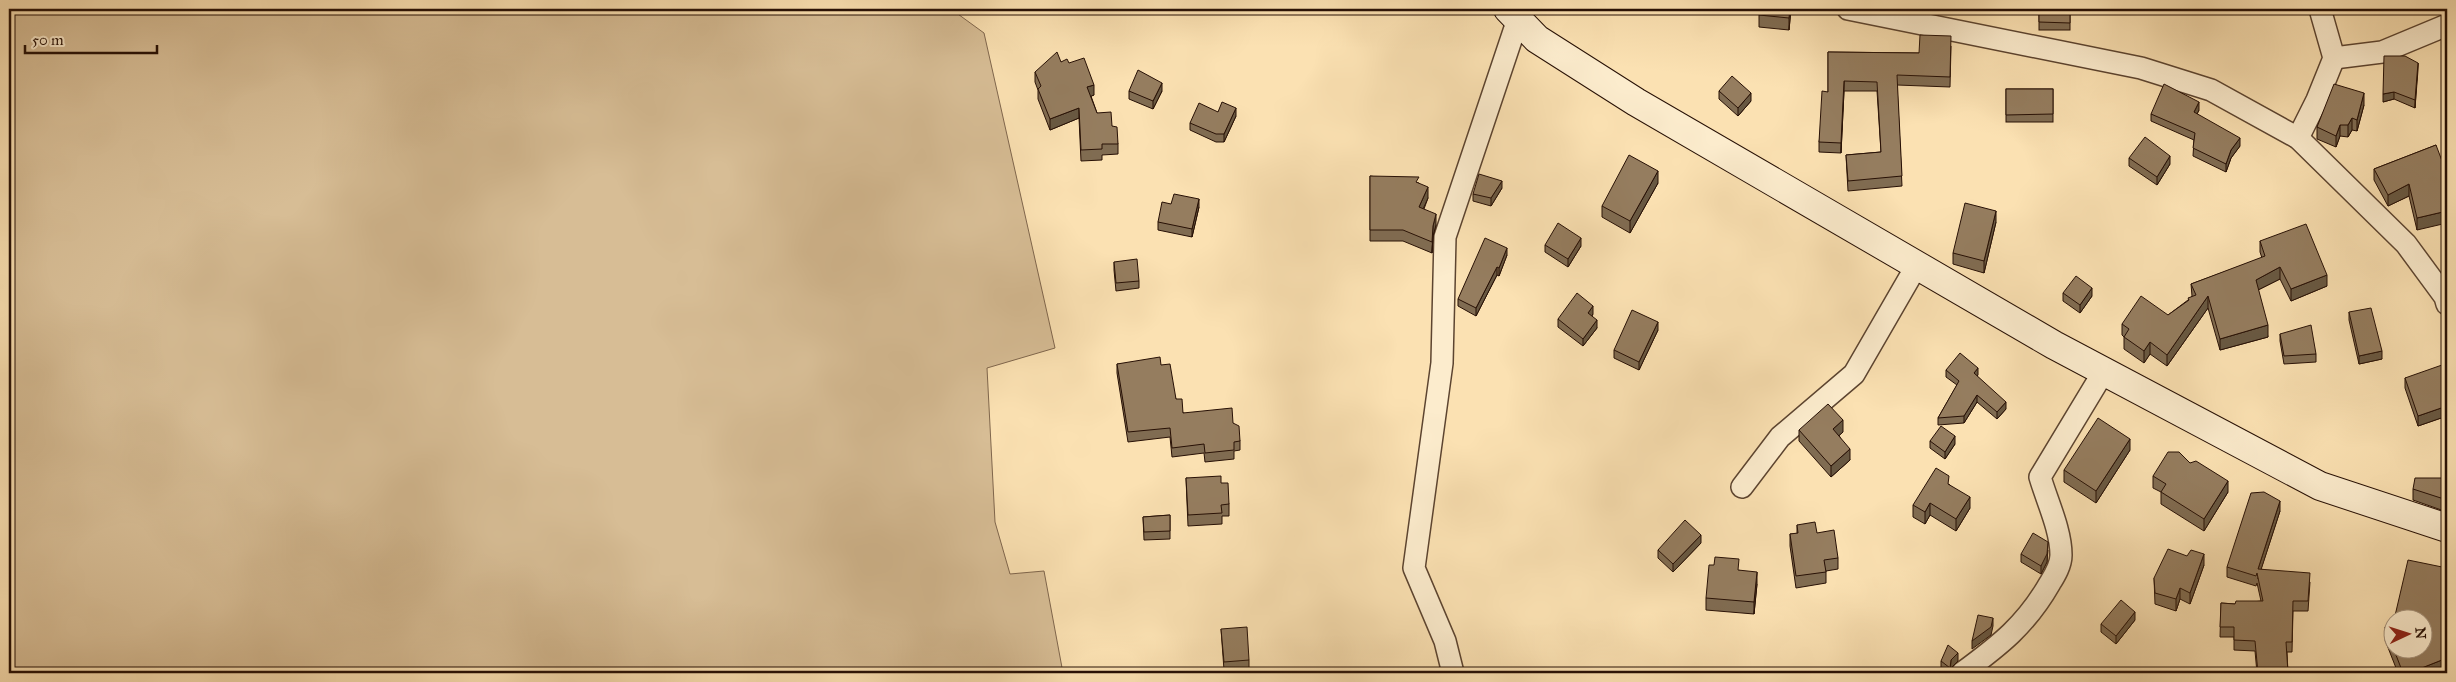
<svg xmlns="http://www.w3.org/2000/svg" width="2456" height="682" font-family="'IM FELL Great Primer',serif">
	<rect width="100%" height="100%" fill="#fbe1b2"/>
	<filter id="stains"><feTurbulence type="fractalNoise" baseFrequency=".004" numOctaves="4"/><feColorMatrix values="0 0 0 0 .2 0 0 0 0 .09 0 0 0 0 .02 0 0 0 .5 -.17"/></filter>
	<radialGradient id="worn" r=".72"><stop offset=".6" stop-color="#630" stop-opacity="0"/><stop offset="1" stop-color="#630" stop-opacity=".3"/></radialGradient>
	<path fill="#d7bd95" stroke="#7f664d" d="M9,9H951L984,33L1055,348L987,368L995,522L1010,574L1044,571L1063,673H9Z"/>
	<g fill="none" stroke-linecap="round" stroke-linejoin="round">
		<defs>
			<g id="street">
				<path d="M1848,9L2141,68L2211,90L2298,138L2406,244L2445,297L2447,304"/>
				<path d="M2334,58L2382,52L2447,25"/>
				<path d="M2298,138L2317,100L2334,58L2320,9"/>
				<path d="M1742,487L1780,437L1854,374L1917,265"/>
				<path d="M1453,673L1445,641L1414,568L1442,363L1445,237L1518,19"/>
				<path d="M1962,673C2000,645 2026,625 2050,583C2055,575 2061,565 2061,555C2061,530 2047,501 2040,477L2104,371"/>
			</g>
			<path id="secondary" d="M1508,9L1537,39L1636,102L2054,345L2320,486L2447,528"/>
		</defs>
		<use href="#street" stroke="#5c4430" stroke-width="24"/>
		<use href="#secondary" stroke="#271005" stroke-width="30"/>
		<use href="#street" stroke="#fceccd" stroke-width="21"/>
		<use href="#secondary" stroke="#fceccd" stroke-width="28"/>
	</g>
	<g fill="#806c52" stroke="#271005">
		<path d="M1102,9H1126L1103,11Z"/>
		<path d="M1759,9H1791L1789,30L1759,27Z"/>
		<rect x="2039" y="9" width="31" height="21"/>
		<path d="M1951,46L1950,87L1897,85L1902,186L1848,191L1846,155L1881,152L1877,91H1844L1841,153L1819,152V142L1828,92V52L1919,53Z"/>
		<path d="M1061,62L1069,63L1094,95L1091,96L1097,113L1112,126L1118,144V154L1102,155V160L1081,161L1079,118L1050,130L1038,99V90L1035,82V72Z"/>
		<path d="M2418,63L2415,108L2394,99L2383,102Z"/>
		<rect x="2006" y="89" width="47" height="33"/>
		<path d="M1129,91H1162L1153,109L1129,99Z"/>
		<path d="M1719,91L1751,101L1738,116L1719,99Z"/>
		<path d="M2364,105L2357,131L2352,130L2348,137L2340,136L2336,147L2317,139V127Z"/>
		<path d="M2199,110L2197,114L2240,146L2231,158L2226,172L2193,156L2194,140L2151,121V114Z"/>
		<path d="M1218,112L1236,116L1224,142H1216L1190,130V123Z"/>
		<path d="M2436,145L2417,230L2409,196L2388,206L2374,180V169Z"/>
		<path d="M2129,158L2170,164L2157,185L2129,166Z"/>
		<path d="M1370,176L1419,183L1428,198L1424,209L1436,225L1433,236L1432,253L1403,241H1370Z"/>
		<path d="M1658,183L1630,233L1602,217V206Z"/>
		<path d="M1502,188L1491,206L1473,201V194Z"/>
		<path d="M1171,204L1199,207L1192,237L1158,230V222Z"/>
		<path d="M1996,222L1984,273L1953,264V253Z"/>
		<path d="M2260,241L2327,286L2291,301L2280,279L2258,290L2268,337L2220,350L2208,308L2167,366L2150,354L2144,363L2124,349V337L2122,335V324L2168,315L2188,300L2192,296L2191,284L2262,258L2260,252Z"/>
		<path d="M1545,245L1581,246L1568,267L1545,252Z"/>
		<path d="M1507,255L1499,276L1497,275L1476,316L1458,306V299Z"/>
		<path d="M1114,262L1139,281V288L1116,291L1114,270Z"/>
		<path d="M2063,293L2092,296L2080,313L2063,301Z"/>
		<path d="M2349,312L2382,359L2359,364L2349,320Z"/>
		<path d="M1593,314L1592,316L1597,328L1583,346L1558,327V319Z"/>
		<path d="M1658,330L1639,370L1614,358V350Z"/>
		<path d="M2280,334L2316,354V362L2284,364L2280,341Z"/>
		<path d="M1117,364L1161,365L1176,399L1183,413L1233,423L1240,441V450L1234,451V459L1205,462L1204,453L1172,457L1170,437L1128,442L1117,373Z"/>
		<path d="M1946,370L1978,375L1977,376L2006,409L1997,419L1977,402L1964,423L1938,425V418L1957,385L1946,377Z"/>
		<path d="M2405,378L2447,380V416L2418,426L2405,388Z"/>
		<path d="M1799,430L1843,432L1839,435L1850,460L1831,477L1799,441Z"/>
		<path d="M1930,441L1955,444L1945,459L1930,448Z"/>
		<path d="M2130,450L2096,503L2064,482V470Z"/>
		<path d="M2190,463L2228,492L2204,531L2161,504V492L2153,488V476Z"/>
		<path d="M1186,478L1221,483L1229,504V516H1222V524L1188,526Z"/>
		<path d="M2447,478V512L2413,500V489Z"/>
		<path d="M1949,484L1970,508L1956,531L1930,515L1925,524L1913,517V505Z"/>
		<path d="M2280,511L2261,569L2310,582L2308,611H2293L2292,652H2287L2288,673H2257L2255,651L2234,650V637H2220L2221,603L2235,604L2261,601L2257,583L2256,586L2227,577V567Z"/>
		<path d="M1170,515V539L1144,540L1143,517Z"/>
		<path d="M1797,525L1817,533L1838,558V569L1826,571V583L1796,588L1790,546V534H1797Z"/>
		<path d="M1701,543L1673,572L1658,558V550Z"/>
		<path d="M2048,550L2047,562L2041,574L2021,562V554Z"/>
		<path d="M2204,565L2190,604L2180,599L2176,611L2155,604L2154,578Z"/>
		<path d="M2447,568V671L2443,673H2398L2385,640V627L2394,623V650H2424Z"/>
		<path d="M1739,570L1757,584L1754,614L1706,610V598Z"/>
		<path d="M2135,620L2116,644L2101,632V624Z"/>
		<path d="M1221,629L1249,660V668L1224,670Z"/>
		<path d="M1941,661H1958L1951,668L1950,673H1947L1941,668Z"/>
	</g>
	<g fill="#685842" stroke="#271005">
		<path d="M1790,9H1791L1789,30V18Z"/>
		<path d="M2215,9H2229L2215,13Z"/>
		<path d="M2418,63V70L2415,108V100Z"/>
		<path d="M1844,81V91L1841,153V143Z"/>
		<path d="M1162,83V91L1153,109V101Z"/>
		<path d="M1094,85V95L1087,98V87Z"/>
		<path d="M2394,92V99L2383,102V94Z"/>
		<path d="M1751,93V101L1738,116V108Z"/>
		<path d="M2364,93V105L2357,131V120Z"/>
		<path d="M2199,102V110L2194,120V112Z"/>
		<path d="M1079,108V118L1050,130V119Z"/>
		<path d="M1236,108V116L1224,142V134Z"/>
		<path d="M2352,118V130L2348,137V125Z"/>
		<path d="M2340,125V136L2336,147V136Z"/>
		<path d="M2240,138V146L2231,158L2226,172V164L2231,150Z"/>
		<path d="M2170,156V164L2157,185V177Z"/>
		<path d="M1658,171V183L1630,233V221Z"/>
		<path d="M1502,181V188L1491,206V198Z"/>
		<path d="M2409,184V196L2388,206V195Z"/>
		<path d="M1428,187V198L1419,218V207Z"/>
		<path d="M1199,199V207L1192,237V229Z"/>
		<path d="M1996,211V222L1984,273V261Z"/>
		<path d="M2447,211V223L2417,230V218Z"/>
		<path d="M1436,214V225L1433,236L1432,253L1433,226Z"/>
		<path d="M1581,238V246L1568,267V259Z"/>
		<path d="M1507,248V255L1499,276V268Z"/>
		<path d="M1497,267V275L1476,316V308Z"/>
		<path d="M2280,267V279L2256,291V280Z"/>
		<path d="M2327,275V286L2291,301V289Z"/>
		<path d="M2092,288V296L2080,313V305Z"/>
		<path d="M2208,296V308L2167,366V355Z"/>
		<path d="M1593,306V314L1588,321V313Z"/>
		<path d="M1597,320V328L1583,346V339Z"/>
		<path d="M1658,322V330L1639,370V362Z"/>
		<path d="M2268,325V337L2220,350V339Z"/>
		<path d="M2150,342V354L2144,363V351Z"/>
		<path d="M2382,351V359L2359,364V356Z"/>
		<path d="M1978,368V375L1974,380V373Z"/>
		<path d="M1977,395V402L1964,423V416Z"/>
		<path d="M2006,402V409L1997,419V412Z"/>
		<path d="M2447,406V416L2418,426V416Z"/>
		<path d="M1843,420V432L1833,441V429Z"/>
		<path d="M1955,436V444L1945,459V452Z"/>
		<path d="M2130,439V450L2096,503V491Z"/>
		<path d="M1850,449V460L1831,477V466Z"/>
		<path d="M2228,481V492L2204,531V519Z"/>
		<path d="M1970,497V508L1956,531V519Z"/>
		<path d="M2280,501V511L2258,579V569Z"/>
		<path d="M1930,503V515L1925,524V512Z"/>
		<path d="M1701,535V543L1673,572V564Z"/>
		<path d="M2048,542L2047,562L2041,574V566Z"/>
		<path d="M2204,554V565L2190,604V593Z"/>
		<path d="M1757,572V584L1754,614V602Z"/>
		<path d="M2180,588V599L2176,611V599Z"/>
		<path d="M2135,612V620L2116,644V636Z"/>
		<path d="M1993,618V626L1991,635L1972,649V641Z"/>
		<path d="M1958,653V661L1951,668L1950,673L1951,660Z"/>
		<path d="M2447,658V671L2443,673H2409Z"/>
	</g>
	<g fill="#957d5f" stroke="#271005">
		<path d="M1759,9H1790L1789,18L1759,15Z"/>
		<path d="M2039,9H2070V23L2039,22Z"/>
		<path d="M1920,35L1951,36L1950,77L1897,75L1902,176L1848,181L1846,155L1881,152L1877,82L1844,81L1841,143L1819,142L1822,91L1828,92V52L1919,53Z"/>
		<path d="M1057,52L1061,62L1067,59L1069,63L1084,58L1094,85L1087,87L1097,113L1111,112L1112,126L1117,127L1118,144H1102V149L1081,150L1079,108L1050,119L1038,89L1041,86L1035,72Z"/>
		<path d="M2384,56H2405L2418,63L2415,100L2394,92L2383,94Z"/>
		<path d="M1138,70L1162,83L1153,101L1129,91Z"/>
		<path d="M1732,76L1751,93L1738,108L1719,91Z"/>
		<path d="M2164,84L2199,102L2194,112L2240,138L2231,150L2226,164L2193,148L2195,133L2151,114Z"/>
		<path d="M2334,84L2364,93L2357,120L2352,118L2348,125H2340L2336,136L2317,127Z"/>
		<path d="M2006,89H2053V114L2006,115Z"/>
		<path d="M1222,102L1236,108L1224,134H1216L1190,123L1199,103L1218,112Z"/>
		<path d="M2145,137L2170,156L2157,177L2129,158Z"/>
		<path d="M2436,145L2447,174V211L2417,218L2409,184L2388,195L2374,169Z"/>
		<path d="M1629,155L1658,171L1630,221L1602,206Z"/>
		<path d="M1479,174L1502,181L1491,198L1473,194Z"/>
		<path d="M1370,176L1419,177L1416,182L1428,187L1419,207L1436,214L1433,226L1432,242L1403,230H1370Z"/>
		<path d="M1174,194L1199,199L1192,229L1158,222L1162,202L1171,204Z"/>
		<path d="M1965,203L1996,211L1984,261L1953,253Z"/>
		<path d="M1558,223L1581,238L1568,259L1545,245Z"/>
		<path d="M2306,224L2327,275L2291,289L2280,267L2256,280L2268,325L2220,339L2208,296L2167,355L2150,342L2144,351L2124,337L2129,329L2122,324L2141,296L2168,315L2189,300L2188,298L2196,295L2191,284L2265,256L2260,241Z"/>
		<path d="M1485,238L1507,248L1499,268L1497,267L1476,308L1458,299Z"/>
		<path d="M1137,259L1139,281L1116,283L1114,262Z"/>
		<path d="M2076,276L2092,288L2080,305L2063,293Z"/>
		<path d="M1577,293L1593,306L1588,313L1597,320L1583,339L1558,319Z"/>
		<path d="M2371,308L2382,351L2359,356L2349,312Z"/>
		<path d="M1632,310L1658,322L1639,362L1614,350Z"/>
		<path d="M2311,325L2316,354L2284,356L2280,334Z"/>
		<path d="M1960,353L1978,368L1974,373L2006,402L1997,412L1977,395L1964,416L1938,418L1959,381L1946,370Z"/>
		<path d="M1160,357L1161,365L1170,364L1176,399H1182L1183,413L1232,408L1233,423L1239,426L1240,441L1234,442V450L1205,453L1204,444L1172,448L1170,428L1128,432L1117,364Z"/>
		<path d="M2442,365L2447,380V406L2418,416L2405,378Z"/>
		<path d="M1828,404L1843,420L1833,429L1850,449L1831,466L1799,430Z"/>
		<path d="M2098,418L2130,439L2096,491L2064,470Z"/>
		<path d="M1941,426L1955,436L1945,452L1930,441Z"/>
		<path d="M2168,452H2179L2190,463L2196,461L2228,481L2204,519L2161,492L2166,484L2153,476Z"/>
		<path d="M1936,468L1949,476L1948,484L1970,497L1956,519L1930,503L1925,512L1913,505Z"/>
		<path d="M1221,476V483H1228L1229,504L1221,505L1222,513L1188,515L1186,478Z"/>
		<path d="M2415,478H2447V500L2413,489Z"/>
		<path d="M2264,492L2280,501L2258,569L2310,573L2308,601H2293L2292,642H2286L2288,673H2258L2255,641L2234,640V627H2220L2221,603L2235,604L2236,601H2263L2257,573L2256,576L2227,567L2251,493Z"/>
		<path d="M1170,515V531L1144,532L1143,517Z"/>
		<path d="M1685,520L1701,535L1673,564L1658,550Z"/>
		<path d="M1815,522L1817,533L1834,530L1838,558L1824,560L1826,572L1796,576L1790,534L1798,533L1797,525Z"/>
		<path d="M2033,533L2048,542L2047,554L2041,566L2021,554Z"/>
		<path d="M2168,549L2187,556L2191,550L2204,554L2190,593L2180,588L2176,599L2155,593L2154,578Z"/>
		<path d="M1715,557L1739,559L1738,570L1757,572L1754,602L1706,598L1709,565H1714Z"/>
		<path d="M2408,560L2447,568V658L2409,673H2403L2394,650H2424V620H2394Z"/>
		<path d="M2121,600L2135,612L2116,636L2101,624Z"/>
		<path d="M1978,615L1993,618L1991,627L1972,641Z"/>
		<path d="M2394,623V648L2385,627Z"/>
		<path d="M1247,627L1249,660L1224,662L1221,629Z"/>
		<path d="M1948,645L1958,653L1951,660L1950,668L1941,661Z"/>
		<path d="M1978,670L1982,673H1970Z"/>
	</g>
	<rect width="2456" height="682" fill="none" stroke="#fbe1b2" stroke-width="30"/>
	<rect x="10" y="10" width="2436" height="662" fill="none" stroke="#271005" stroke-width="2.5"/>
	<rect x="15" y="15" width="2426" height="652" fill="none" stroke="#271005"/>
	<g transform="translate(2408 634) rotate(86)"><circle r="24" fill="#fceccd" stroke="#a7947d"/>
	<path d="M0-4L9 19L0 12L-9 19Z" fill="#8f2418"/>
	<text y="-8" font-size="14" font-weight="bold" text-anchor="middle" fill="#271005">N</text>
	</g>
	<path d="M25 45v8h132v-8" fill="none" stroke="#271005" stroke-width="2.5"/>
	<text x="32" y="45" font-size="15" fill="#271005" stroke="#fceccd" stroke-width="4" paint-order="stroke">50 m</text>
	<rect width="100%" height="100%" filter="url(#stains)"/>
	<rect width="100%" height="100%" fill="url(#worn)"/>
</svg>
